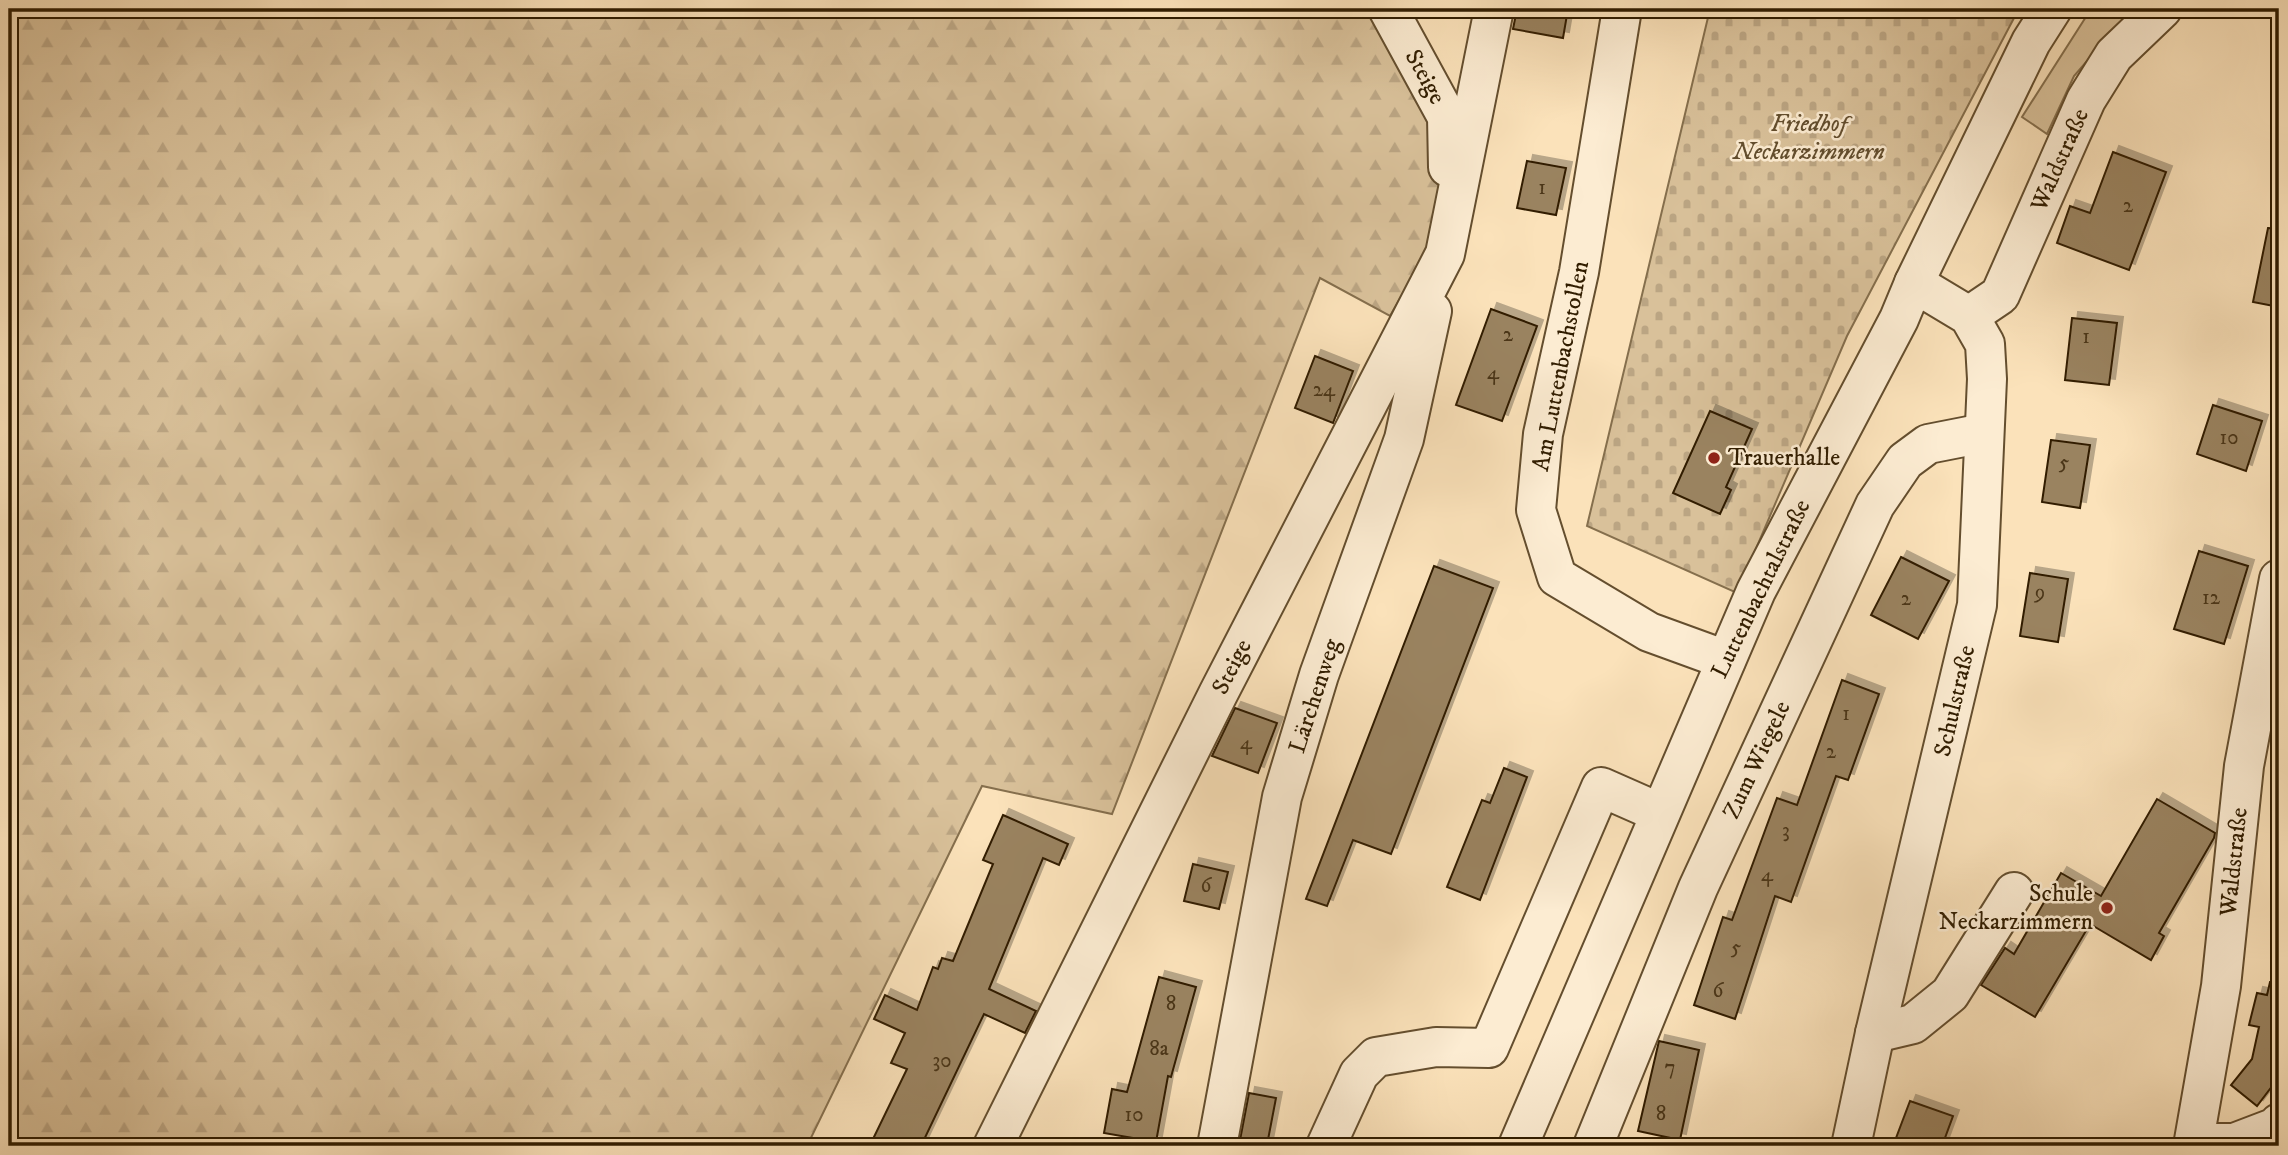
<svg xmlns="http://www.w3.org/2000/svg" width="2288" height="1155" font-family="'IM FELL DW Pica',serif">
	<defs>
		<pattern id="forest-firs" width="22" height="20" patternUnits="userSpaceOnUse" patternTransform="scale(1.75)"><rect width="22" height="20" fill="#d9c19a"/><path d="M5 1l3.5 6h-7zM16 11l3.5 6h-7z" fill="#bba583"/></pattern>
		<pattern id="cemetery-stones" width="16" height="16" patternUnits="userSpaceOnUse" patternTransform="scale(1.75)"><rect width="16" height="16" fill="#d9c19a"/><path d="M2 7V4a2 2 0 0 1 4 0v3zM10 15v-3a2 2 0 0 1 4 0v3z" fill="#bba583"/></pattern>
		<filter id="shadow"><feDropShadow dx="6" dy="-6" stdDeviation="0" flood-color="#0004"/></filter>
	</defs>
	<rect width="100%" height="100%" fill="#fbe2ba"/>
	<filter id="stains"><feTurbulence type="fractalNoise" baseFrequency=".00286" numOctaves="4"/><feColorMatrix values="0 0 0 0 .2 0 0 0 0 .09 0 0 0 0 .02 0 0 0 .5 -.17"/></filter>
	<radialGradient id="worn" r=".72"><stop offset=".6" stop-color="#630" stop-opacity="0"/><stop offset="1" stop-color="#630" stop-opacity=".3"/></radialGradient>
	<path fill="#d9c19a" stroke="#856f4d" stroke-width="2" d="M2091,9H2132L2074,76L2047,134L2022,117Z"/>
	<path fill="url(#forest-firs)" stroke="#856f4d" stroke-width="2" d="M9,9H1399L1463,116L1442,225L1390,316L1320,278L1112,814L982,786L807,1146H9Z"/>
	<path fill="url(#cemetery-stones)" stroke="#856f4d" stroke-width="2" d="M1710,9H2014V18L1847,336L1737,593L1587,526Z"/>
	<g fill="#9a8361" stroke="#311d00" stroke-width="2" filter="url(#shadow)">
		<path d="M1517,9H1568L1563,38L1513,29Z"/>
		<path d="M2113,152L2166,172L2129,270L2057,243L2070,206L2090,213Z"/>
		<path d="M1527,161L1566,168L1556,215L1517,208Z"/>
		<path d="M2268,228L2279,229V307L2253,302Z"/>
		<path d="M1491,309L1537,326L1502,421L1456,405Z"/>
		<path d="M2072,318L2117,323L2109,385L2065,380Z"/>
		<path d="M1315,356L1353,371L1333,423L1295,408Z"/>
		<path d="M2213,405L2262,421L2246,471L2197,454Z"/>
		<path d="M1710,411L1752,429L1726,487L1731,490L1720,514L1673,493Z"/>
		<path d="M2051,440L2090,445L2080,508L2042,502Z"/>
		<path d="M2199,551L2248,566L2224,644L2174,629Z"/>
		<path d="M1901,557L1949,581L1918,639L1871,615Z"/>
		<path d="M1434,566L1493,588L1391,854L1353,840L1327,906L1306,899Z"/>
		<path d="M2030,573L2068,579L2058,642L2020,636Z"/>
		<path d="M1842,680L1879,694L1848,780L1836,776L1791,902L1775,896L1735,1019L1694,1005L1723,917L1732,920L1777,798L1797,805Z"/>
		<path d="M1235,708L1277,723L1258,773L1212,756Z"/>
		<path d="M1504,768L1527,777L1480,900L1447,887L1482,800L1490,803Z"/>
		<path d="M2157,799L2215,833L2214,838L2159,933L2164,936L2151,960L2090,924L2035,1017L1981,985L2005,948L2014,954L2061,873L2101,896Z"/>
		<path d="M1003,815L1068,844L1059,865L1043,858L989,989L1036,1011L1025,1033L984,1014L921,1146H890L873,1139L907,1069L891,1063L905,1033L874,1019L885,995L917,1010L933,967L938,969L942,958L953,961L993,864L983,860Z"/>
		<path d="M1193,864L1228,872L1219,909L1184,901Z"/>
		<path d="M1159,977L1196,987L1171,1077L1168,1076L1156,1142L1104,1133L1112,1089L1127,1092Z"/>
		<path d="M2270,982L2279,983V1077L2257,1106L2231,1085L2252,1059L2259,1027L2249,1025L2257,993L2267,995Z"/>
		<path d="M1659,1041L1699,1050L1680,1140L1638,1131Z"/>
		<path d="M1249,1093L1276,1098L1267,1145L1240,1140Z"/>
		<path d="M1910,1101L1953,1116L1942,1146H1893Z"/>
	</g>
	<g fill="none" stroke-linecap="round" stroke-linejoin="round">
		<defs>
			<g id="minor">
				<path d="M1388,9L1447,117L1448,167"/>
				<path d="M1622,9L1579,272L1543,434L1536,510L1557,577L1649,632L1726,660"/>
				<path d="M1969,316L2000,295L2086,100L2114,55L2162,9"/>
				<path d="M1875,1033L1913,1024L1950,994L2014,892"/>
				<path d="M2194,1143H2234L2276,1127L2279,1123"/>
				<path d="M993,1146L1218,694L1445,254L1494,9"/>
				<path d="M1217,1146L1282,797L1319,675L1404,439L1432,311"/>
				<path d="M1326,1146L1359,1074L1376,1057L1436,1047L1489,1048L1601,787L1660,813"/>
				<path d="M1518,1146L1756,591L1899,319L1914,283L2031,42L2052,9"/>
				<path d="M1593,1146L1698,888L1875,505L1905,461L1928,444L1984,433"/>
				<path d="M1851,1146L1875,1033L1977,605L1987,379L1985,344L1969,316L1914,283"/>
				<path d="M2193,1146L2221,986L2244,766L2279,579"/>
			</g>
		</defs>
		<use href="#minor" stroke="#644e2e" stroke-width="42"/>
		<use href="#minor" stroke="#fcecd2" stroke-width="38"/>
	</g>
	<g fill="#8f2418" stroke="#fcecd2" stroke-width="2.5">
		<circle cx="1714" cy="458" r="7"/>
		<circle cx="2107" cy="908" r="7"/>
	</g>
	<g text-anchor="middle" dominant-baseline="central" stroke-width="5" stroke-linejoin="round" paint-order="stroke">
		<g font-size="21" fill="#4b3618">
			<text x="1542" y="188">1</text>
			<text x="2128" y="206">2</text>
			<text x="1508" y="335">2</text>
			<text x="2086" y="337">1</text>
			<text x="1493" y="373">4</text>
			<text x="1324" y="390">24</text>
			<text x="2229" y="438">10</text>
			<text x="2064" y="463">5</text>
			<text x="2040" y="593">9</text>
			<text x="2211" y="598">12</text>
			<text x="1906" y="599">2</text>
			<text x="1846" y="714">1</text>
			<text x="1246" y="743">4</text>
			<text x="1831" y="752">2</text>
			<text x="1786" y="831">3</text>
			<text x="1767" y="875">4</text>
			<text x="1206" y="886">6</text>
			<text x="1736" y="948">5</text>
			<text x="1718" y="991">6</text>
			<text x="1171" y="1004">8</text>
			<text x="1159" y="1049">8a</text>
			<text x="942" y="1061">30</text>
			<text x="1670" y="1068">7</text>
			<text x="1661" y="1114">8</text>
			<text x="1134" y="1115">10</text>
		</g>
		<g font-size="24" fill="#311d00" stroke="#fcecd2">
			<text transform="translate(1425 77) rotate(61)">Steige</text>
			<text transform="translate(2060 160) rotate(-66)">Waldstraße</text>
			<text transform="translate(1561 366) rotate(-79)">Am Luttenbachstollen</text>
			<text transform="translate(1761 589) rotate(-64)">Luttenbachtalstraße</text>
			<text transform="translate(1232 667) rotate(-63)">Steige</text>
			<text transform="translate(1315 696) rotate(-72)">Lärchenweg</text>
			<text transform="translate(1955 701) rotate(-77)">Schulstraße</text>
			<text transform="translate(1757 760) rotate(-65)">Zum Wiegele</text>
			<text transform="translate(2234 862) rotate(-84)">Waldstraße</text>
		</g>
		<g font-size="24" font-style="italic" fill="#634e2e" stroke="#fcecd2">
			<text x="1809" y="124">Friedhof<tspan x="1809" dy="28">Neckarzimmern</tspan></text>
		</g>
		<g font-size="24" fill="#311d00" stroke="#fcecd2" text-anchor="start">
			<text x="1728" y="458">Trauerhalle</text>
			<text x="2093" y="894" text-anchor="end">Schule<tspan x="2093" dy="28">Neckarzimmern</tspan></text>
		</g>
	</g>
	<rect width="2288" height="1155" fill="none" stroke="#fbe2ba" stroke-width="35"/>
	<rect x="10" y="10" width="2267" height="1134" fill="none" stroke="#311d00" stroke-width="3.5"/>
	<rect x="18" y="18" width="2253" height="1120" fill="none" stroke="#311d00" stroke-width="2"/>
	<rect width="100%" height="100%" filter="url(#stains)"/>
	<rect width="100%" height="100%" fill="url(#worn)"/>
</svg>
